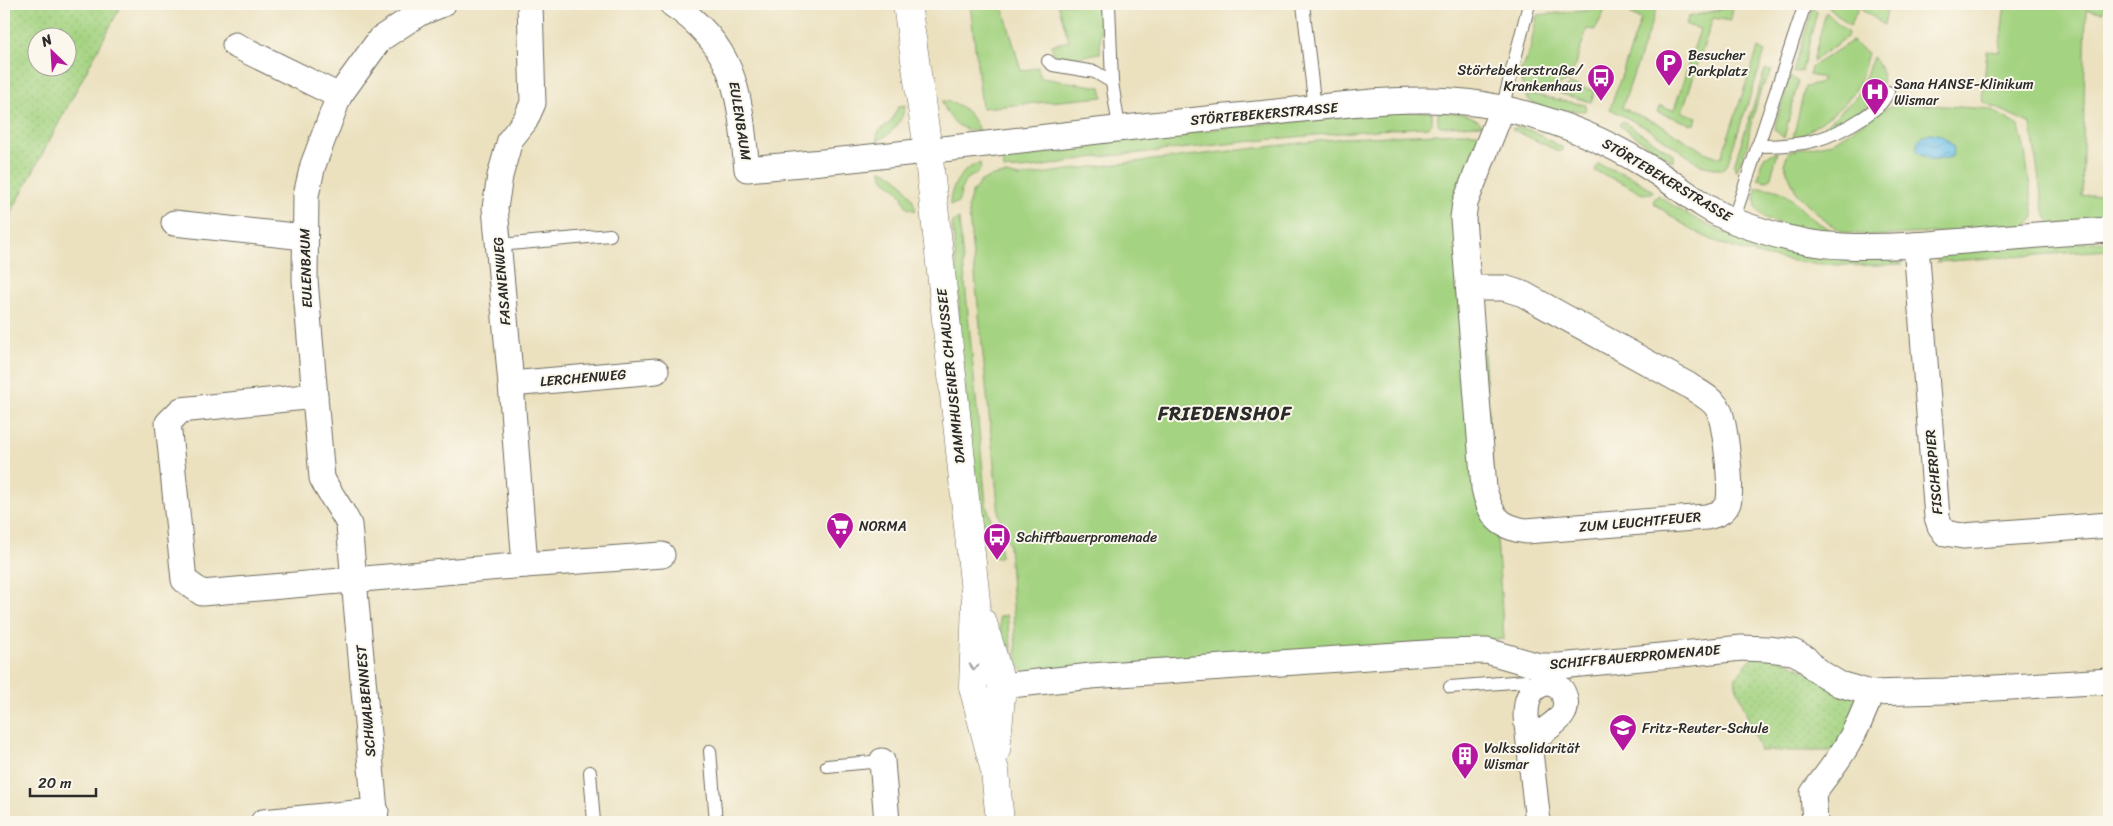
<svg xmlns="http://www.w3.org/2000/svg" width="2113" height="826" font-family="Sriracha,sans-serif">
	<defs>
		<pattern id="park-dots" width="8" height="8" patternUnits="userSpaceOnUse" patternTransform="scale(1.25)"><rect width="8" height="8" fill="#a4d381"/><path d="M2 2h.1M6 6h.1" fill="none" stroke="#8db570" stroke-width="1.8" stroke-linecap="round"/></pattern>
		<pattern id="water-waves" width="16" height="10" patternUnits="userSpaceOnUse" patternTransform="scale(1.25)"><rect width="16" height="10" fill="#6fc1eb"/><path d="M0 5q4-4 8 0t8 0" fill="none" stroke="#5b9dbf"/></pattern>
	</defs>
	<rect width="100%" height="100%" fill="#fbf7ec"/>
	<filter id="ink" filterUnits="userSpaceOnUse"><feTurbulence type="fractalNoise" baseFrequency=".02" numOctaves="2"/><feDisplacementMap in="SourceGraphic" scale="10" xChannelSelector="R" yChannelSelector="G"/><feConvolveMatrix kernelMatrix="1 2 1 2 8 2 1 2 1" color-interpolation-filters="sRGB"/></filter>
	<filter id="wash" filterUnits="userSpaceOnUse"><feTurbulence type="fractalNoise" baseFrequency=".0096" numOctaves="4" result="noise"/><feDisplacementMap in="SourceGraphic" scale="20" xChannelSelector="R" yChannelSelector="G"/><feGaussianBlur stdDeviation="1.12" result="paint"/><feColorMatrix in="noise" values="0 0 0 0 0 0 0 0 0 0 0 0 0 0 0 0 0 1.4 0 .05"/><feComposite in="paint" operator="in"/></filter>
	<g filter="url(#wash)">
		<rect width="100%" height="100%" fill="#ebe1bf"/>
		<g fill="#a4d381" stroke="#687f56">
			<path d="M970,4H1002L1021,71L1038,67L1041,78L1101,87L1103,97L982,108Z"/>
			<path d="M1058,4H1101L1100,53L1078,57L1055,56L1051,45L1069,41Z"/>
			<path d="M1603,4H1608L1595,30L1587,29L1569,83L1566,81C1549,94 1542,90 1522,85L1521,70L1530,50L1537,15L1594,10Z"/>
			<path d="M1641,4H1658L1622,108L1659,124L1704,152L1721,158L1758,48L1765,52L1727,165L1723,170L1701,165L1650,130L1610,109L1641,19L1630,15L1631,12Z"/>
			<path d="M1830,4H1888L1884,25L1859,7L1850,26L1829,7Z"/>
			<path d="M2005,4H2103L2105,9L2103,12L2086,10L2082,196L2109,193V220L2053,225L2048,220L2043,208L2031,124L1982,101L1987,51L1999,52Z"/>
			<path d="M1813,6L1817,12L1802,71L1793,73Z"/>
			<path d="M1722,9H1733L1730,21L1713,18L1682,112L1697,117L1695,124H1691L1657,112L1660,106L1674,110L1700,29L1686,25L1688,17Z"/>
			<path d="M1826,12L1848,33L1847,37L1813,61Z"/>
			<path d="M1852,41L1868,53C1865,63 1863,74 1859,83C1848,107 1818,124 1798,138H1793L1805,87L1819,84L1823,78L1809,75L1811,67Z"/>
			<path d="M1873,57C1908,96 1837,128 1808,137L1830,122L1858,95Z"/>
			<path d="M1765,70L1772,71L1761,89L1750,128L1747,147L1736,172L1734,165Z"/>
			<path d="M1790,76L1798,82L1784,138L1774,129Z"/>
			<path d="M1570,84L1595,91L1591,102L1558,93Z"/>
			<path d="M1524,93L1586,105L1585,111C1567,110 1533,113 1524,93Z"/>
			<path d="M942,101C960,101 973,115 979,131C959,131 948,119 942,101Z"/>
			<path d="M1897,103L1990,109L2019,126L2025,152L2034,217L2026,228L1872,236L1844,232L1828,223L1797,194L1784,164L1789,151L1832,143L1879,112Z"/>
			<path d="M905,105C903,122 892,134 877,141C876,129 884,129 891,121C895,116 895,111 899,106Z"/>
			<path d="M1410,111L1432,112V124L1428,127C1318,132 1208,147 1098,157C1067,160 1036,171 1004,169L1002,158L1008,154L1240,126Z"/>
			<path d="M1438,112C1455,113 1471,112 1483,125L1440,126L1438,124Z"/>
			<path d="M1622,121L1673,154V162L1619,125Z"/>
			<path d="M1517,127L1532,131L1563,148L1560,152L1512,129Z"/>
			<path d="M1460,133H1477L1484,136L1471,167L1504,639L1025,672L1017,665L1009,545L999,515L998,504L968,206L972,193L981,181L993,176L1006,174L1019,177L1083,168L1344,138Z"/>
			<path d="M1778,152L1771,177L1766,181L1758,179L1764,157Z"/>
			<path d="M980,163C983,174 973,174 966,180C961,186 961,196 958,203L950,205C950,186 962,168 980,163Z"/>
			<path d="M1598,164L1632,177L1653,191L1652,193L1642,194L1623,183L1595,171Z"/>
			<path d="M880,170C899,173 912,194 916,211L907,208L899,191L885,180Z"/>
			<path d="M1756,188C1786,187 1790,199 1809,216C1817,223 1827,227 1836,234C1816,231 1770,228 1758,211C1754,205 1755,195 1756,188Z"/>
			<path d="M1658,195C1729,247 1806,262 1893,257L1902,264C1840,268 1768,264 1710,239C1690,230 1672,217 1655,204L1653,201Z"/>
			<path d="M959,219L986,504L1000,548L1001,556L998,558L994,557L979,512L959,332V295L952,222Z"/>
			<path d="M2109,241V250L1936,262L1944,252Z"/>
			<path d="M1007,615L1015,675H1005L999,617Z"/>
		</g>
		<g fill="url(#park-dots)" stroke="#687f56" fill-rule="evenodd">
			<path d="M4,4H122L4,226ZM38,38H68V68H38Z"/>
			<path d="M1756,653L1774,656L1865,698L1839,751H1760L1734,679Z"/>
		</g>
		<path fill="url(#water-waves)" stroke="#4d768b" d="M1929,133C1941,133 1947,138 1954,148L1952,157L1931,161L1917,151C1915,140 1919,138 1929,133Z"/>
	</g>
	<g filter="url(#ink)">
		<g fill="none" stroke-linecap="round" stroke-linejoin="round">
			<defs>
				<g id="lane">
					<path d="M1109,4L1112,82L1119,128"/>
					<path d="M1303,4L1315,109"/>
					<path d="M1048,61L1053,65L1095,72L1112,82"/>
					<path d="M1502,109L1529,4"/>
					<path d="M1757,146C1802,146 1826,142 1864,117C1874,110 1883,104 1888,92"/>
					<path d="M1733,221L1805,4"/>
					<path d="M499,245L610,235"/>
					<path d="M1450,687L1525,681"/>
					<path d="M710,751L716,822"/>
					<path d="M827,766L882,761"/>
					<path d="M590,772L594,822"/>
				</g>
				<g id="street">
					<path d="M672,4C739,49 739,97 747,169C918,155 1087,130 1257,114C1329,107 1409,93 1481,104C1539,114 1595,134 1645,165C1675,183 1701,208 1734,221C1768,234 1806,245 1843,246C1887,248 1932,244 1976,240C2020,236 2065,233 2109,230"/>
					<path d="M235,45L339,96"/>
					<path d="M174,223L304,237"/>
					<path d="M1916,245L1937,517L1940,526L1945,533L1963,536L2109,525"/>
					<path d="M1469,288H1504L1523,294L1688,385C1698,392 1711,398 1718,408C1725,419 1733,492 1728,503C1724,513 1715,515 1706,517L1526,531C1498,527 1490,515 1484,488L1463,218L1465,203L1502,109"/>
					<path d="M511,384L656,371"/>
					<path d="M315,396L181,410L168,423L184,580L202,593L525,565L511,384L495,208L500,176L510,140L525,121L533,103L530,4"/>
					<path d="M525,565L662,555"/>
					<path d="M1002,686L1091,676L1441,652L1487,651L1539,666H1560L1742,648L1767,649L1793,652L1805,658L1816,670L1839,684L1871,693L1945,691L2109,681"/>
					<path d="M1530,746C1540,726 1570,723 1565,699C1564,694 1562,689 1557,686C1553,684 1548,682 1543,684C1528,688 1526,703 1526,716L1538,822"/>
					<path d="M882,761L887,822"/>
					<path d="M263,822L376,811"/>
					<path d="M376,822L349,525C341,507 330,496 322,478L305,280L306,195L313,165L339,96L380,39L418,14L443,4"/>
					<path d="M1815,822L1813,793C1840,758 1856,736 1871,693"/>
				</g>
				<g id="secondary">
					<path d="M907,4L928,150L976,601L973,687L995,771L1000,822"/>
					<path d="M983,623L1002,686L996,750"/>
				</g>
			</defs>
			<use href="#lane" stroke="#6e6b5f" stroke-width="14"/>
			<use href="#street" stroke="#6e6b5f" stroke-width="27"/>
			<use href="#secondary" stroke="#6e6b5f" stroke-width="29"/>
			<use href="#lane" stroke="#fff" stroke-width="12"/>
			<use href="#street" stroke="#fff" stroke-width="25"/>
			<use href="#secondary" stroke="#fff" stroke-width="28"/>
		</g>
		<defs><path id="oneway-chevron" d="M-2-3.5L2.5 0L-2 3.5" fill="none" stroke-width="1.6" stroke-linecap="round" stroke-linejoin="round" transform="scale(1.25)"/></defs>
		<use stroke="#a0a0a0" href="#oneway-chevron" transform="translate(974 667) rotate(92)"/>
	</g>
	<defs>
		<symbol id="parking-pin" viewBox="-11 -11 22 30"><path d="M0 17L-7.5 6A9.5 9.5 0 1 1 7.5 6Z" fill="#b5179e" stroke="#fbf7ec"/><path d="M-3.5-5.5H1a3.5 3.5 0 0 1 0 7H-1V5.5H-3.5ZM-1-3.4V-.6H.8a1.4 1.4 0 0 0 0-2.8Z" fill="#fff"/></symbol>
		<symbol id="bus-pin" viewBox="-11 -11 22 30"><path d="M0 17L-7.5 6A9.5 9.5 0 1 1 7.5 6Z" fill="#b5179e" stroke="#fbf7ec"/><path d="M-5-6H5V4H4V6H2V4H-2V6H-4V4H-5ZM-3.5-4V0h7V-4ZM-3.5 1.2v1.5H-2V1.2ZM2 1.2v1.5H3.5V1.2Z" fill="#fff"/></symbol>
		<symbol id="hospital-pin" viewBox="-11 -11 22 30"><path d="M0 17L-7.5 6A9.5 9.5 0 1 1 7.5 6Z" fill="#b5179e" stroke="#fbf7ec"/><path d="M-5-5h3v3.5h4V-5h3V5h-3V1.5h-4V5h-3Z" fill="#fff"/></symbol>
		<symbol id="supermarket-pin" viewBox="-11 -11 22 30"><path d="M0 17L-7.5 6A9.5 9.5 0 1 1 7.5 6Z" fill="#b5179e" stroke="#fbf7ec"/><path d="M-6-5.5h2.5l.6 2H6L4.5 2H-2.5L-4.4-4H-6ZM-1.5 3.2a1.3 1.3 0 1 0 .1 0ZM3 3.2a1.3 1.3 0 1 0 .1 0Z" fill="#fff"/></symbol>
		<symbol id="school-pin" viewBox="-11 -11 22 30"><path d="M0 17L-7.5 6A9.5 9.5 0 1 1 7.5 6Z" fill="#b5179e" stroke="#fbf7ec"/><path d="M0-5L7-2L0 1L-7-2ZM-4 1L0 2.5L4 1V4Q0 6-4 4Z" fill="#fff"/></symbol>
		<symbol id="building-pin" viewBox="-11 -11 22 30"><path d="M0 17L-7.5 6A9.5 9.5 0 1 1 7.5 6Z" fill="#b5179e" stroke="#fbf7ec"/><path d="M-4-6H4V6H1V3H-1V6H-4ZM-2.5-4.3h1.7v1.8h-1.7ZM.8-4.3h1.7v1.8H.8ZM-2.5-1h1.7V.8h-1.7ZM.8-1h1.7V.8H.8Z" fill="#fff"/></symbol>
	</defs>
	<g fill-rule="evenodd">
		<use href="#parking-pin" x="1653" y="47" width="32" height="43"/>
		<use href="#bus-pin" x="1585" y="62" width="32" height="43"/>
		<use href="#hospital-pin" x="1859" y="76" width="32" height="43"/>
		<use href="#supermarket-pin" x="824" y="510" width="32" height="43"/>
		<use href="#bus-pin" x="981" y="521" width="32" height="43"/>
		<use href="#school-pin" x="1607" y="712" width="32" height="43"/>
		<use href="#building-pin" x="1449" y="740" width="32" height="43"/>
	</g>
	<g text-anchor="middle" dominant-baseline="central" stroke-width="4" stroke-linejoin="round" paint-order="stroke">
		<g font-size="14" fill="#2b2b2b" stroke="#fbf7ec" text-anchor="start">
			<text x="1688" y="55">Besucher<tspan x="1688" dy="16">Parkplatz</tspan></text>
			<text x="1582" y="70" text-anchor="end">Störtebekerstraße/<tspan x="1582" dy="16">Krankenhaus</tspan></text>
			<text x="1894" y="84">Sana HANSE-Klinikum<tspan x="1894" dy="16">Wismar</tspan></text>
			<text x="859" y="526">NORMA</text>
			<text x="1016" y="537">Schiffbauerpromenade</text>
			<text x="1642" y="728">Fritz-Reuter-Schule</text>
			<text x="1484" y="748">Volkssolidarität<tspan x="1484" dy="16">Wismar</tspan></text>
		</g>
		<g font-size="14" fill="#2b2b2b" stroke="#fbf7ec">
			<text transform="translate(1264 114) rotate(-5)">STÖRTEBEKERSTRASSE</text>
			<text transform="translate(740 121) rotate(81)">EULENBAUM</text>
			<text transform="translate(1667 180) rotate(31)">STÖRTEBEKERSTRASSE</text>
			<text transform="translate(306 268) rotate(-92)">EULENBAUM</text>
			<text transform="translate(502 281) rotate(-95)">FASANENWEG</text>
			<text transform="translate(951 376) rotate(-96)">DAMMHUSENER CHAUSSEE</text>
			<text transform="translate(583 378) rotate(-5)">LERCHENWEG</text>
			<text transform="translate(1934 472) rotate(-95)">FISCHERPIER</text>
			<text transform="translate(1640 522) rotate(-5)">ZUM LEUCHTFEUER</text>
			<text transform="translate(1635 657) rotate(-5)">SCHIFFBAUERPROMENADE</text>
			<text transform="translate(366 701) rotate(-95)">SCHWALBENNEST</text>
		</g>
		<g font-size="19" font-weight="bold" letter-spacing="1" fill="#2b2b2b" stroke="#fbf7ec">
			<text x="1225" y="413">FRIEDENSHOF</text>
		</g>
	</g>
	<rect width="2113" height="826" fill="none" stroke="#fbf7ec" stroke-width="20"/>
	<g transform="translate(52 52) rotate(335)"><circle r="24" fill="#fbf7ec" stroke="#a8a59f"/>
	<path d="M0-4L9 19L0 12L-9 19Z" fill="#b5179e"/>
	<text y="-8" font-size="14" font-weight="bold" text-anchor="middle" fill="#2b2b2b">N</text>
	</g>
	<path d="M30 788v8h66v-8" fill="none" stroke="#2b2b2b" stroke-width="2.5"/>
	<text x="38" y="788" font-size="15" fill="#2b2b2b" stroke="#fbf7ec" stroke-width="4" paint-order="stroke">20 m</text>
</svg>
